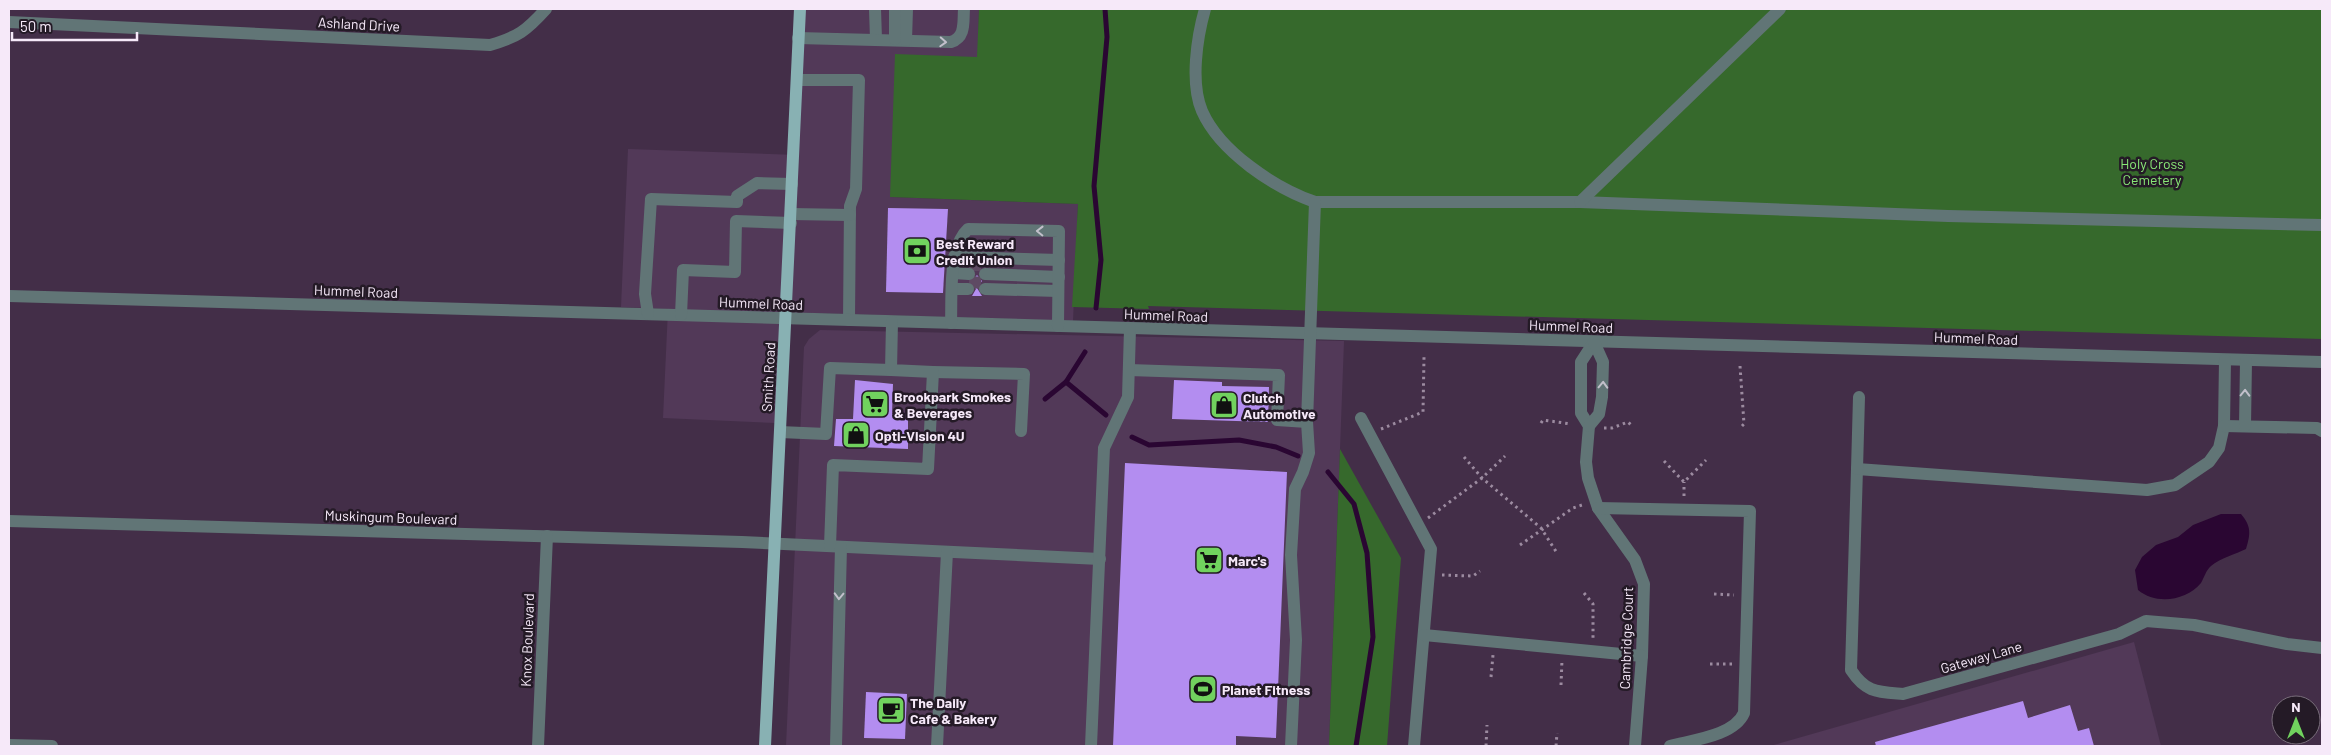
<svg xmlns="http://www.w3.org/2000/svg" width="2331" height="755" font-family="Barlow,sans-serif">
	<rect width="100%" height="100%" fill="#432e48"/>
	<g fill="#523958">
		<path d="M805,9H979L978,57L890,197L1078,204L1073,321L780,312L776,423L663,418L668,309L621,307L628,149L798,155Z"/>
		<path d="M820,330L1344,341L1329,746H786L804,347L809,339Z"/>
		<path d="M2134,642L2161,746H1770Z"/>
	</g>
	<g fill="#36692c">
		<path d="M979,9H2322V339L1148,306L1149,309L1072,307L1078,204L890,197L895,54L977,57Z"/>
		<path d="M1340,449L1401,558L1387,746H1329Z"/>
	</g>
	<path fill="#2a0632" d="M2221,514H2241C2251,526 2251,533 2246,549C2236,554 2220,558 2211,566C2206,570 2204,578 2201,583C2186,601 2156,605 2138,590L2135,570L2142,557L2156,545L2178,537L2193,525Z"/>
	<g fill="none" stroke-linecap="round" stroke-linejoin="round">
		<g stroke="#2a0632" stroke-width="5">
			<path d="M1096,308L1101,260L1094,186L1107,37L1105,9"/>
			<path d="M1085,352L1066,382L1106,415"/>
			<path d="M1045,399L1066,382"/>
			<path d="M1132,437L1149,445L1239,440L1276,447L1298,456"/>
			<path d="M1328,472L1354,504L1367,553L1373,637L1356,746"/>
		</g>
	</g>
	<g fill="#b38df0">
		<path d="M888,208L948,209L943,293L886,292Z"/>
		<path d="M977,275L982,281L977,288L982,296H972L976,289L971,282Z"/>
		<path d="M855,380L893,384L892,414H908V449L834,446L836,419H853Z"/>
		<path d="M1174,380L1222,382V386L1269,387L1268,422L1172,419Z"/>
		<path d="M1125,463L1287,472L1276,738L1236,736V746H1113Z"/>
		<path d="M866,692L907,694L905,739L864,738Z"/>
		<path d="M2023,701L2028,718L2070,705L2078,731L2089,728L2094,746H1876L1875,742Z"/>
	</g>
	<g fill="none" stroke-linecap="round" stroke-linejoin="round">
		<g stroke="#5e4a63" stroke-width="12" stroke-dasharray="12 6" stroke-linecap="butt">
			<path d="M969,265H985"/>
			<path d="M969,282L985,283"/>
		</g>
		<g stroke="#9c8ba0" stroke-width="3" stroke-dasharray="2.5 4" stroke-linecap="butt">
			<path d="M1740,366L1744,424L1741,427"/>
			<path d="M1541,423L1543,420L1571,424"/>
			<path d="M1604,428H1612L1628,422L1631,425"/>
			<path d="M1381,429L1423,412L1424,357"/>
			<path d="M1464,457L1482,478L1541,528L1557,553"/>
			<path d="M1664,461L1684,482L1706,460"/>
			<path d="M1684,496V482"/>
			<path d="M1428,518L1482,478L1505,456"/>
			<path d="M1520,545L1573,508L1582,505"/>
			<path d="M1442,575L1473,576L1480,571"/>
			<path d="M1584,593L1593,604V638"/>
			<path d="M1714,594L1734,595"/>
			<path d="M1710,664H1732"/>
			<path d="M1491,677L1493,655"/>
			<path d="M1561,685L1562,660"/>
			<path d="M1486,746L1487,725"/>
			<path d="M1556,746L1557,733"/>
		</g>
		<g stroke="#617576" stroke-width="12">
			<path d="M875,9L876,39"/>
			<path d="M1205,9C1197,37 1190,83 1202,111C1220,152 1275,188 1315,202H1580L1948,216L2322,225"/>
			<path d="M9,22L490,45C518,37 526,31 546,9"/>
			<path d="M798,38L951,42C966,37 963,22 964,9"/>
			<path d="M895,39V9"/>
			<path d="M906,40L907,9"/>
			<path d="M797,80H859L856,189L850,206L849,320"/>
			<path d="M1580,202L1780,9"/>
			<path d="M791,214L850,215"/>
			<path d="M954,257L1059,260"/>
			<path d="M954,273L969,274"/>
			<path d="M985,274L1059,277"/>
			<path d="M953,289H968"/>
			<path d="M985,289L1058,291"/>
			<path d="M9,296L2322,362"/>
			<path d="M648,314L645,294L651,199L737,202V196L757,183L792,184"/>
			<path d="M681,315L683,270L735,272L736,221L791,223"/>
			<path d="M951,323C952,297 948,247 968,229L1059,231L1058,326"/>
			<path d="M1594,342L1581,362V413L1589,426L1586,462L1588,478L1598,508L1635,560L1644,584L1642,656L1635,746"/>
			<path d="M2225,360L2224,426L2219,448L2209,462L2175,485L2147,490L1857,469L1851,670C1866,693 1878,692 1903,694L2119,634L2146,621L2194,625L2287,644L2322,648"/>
			<path d="M1129,370L1279,375L1277,420L1307,422L1315,202"/>
			<path d="M933,372L1024,374L1021,431"/>
			<path d="M1361,418L1431,549L1414,746"/>
			<path d="M1589,426L1599,414L1602,397L1603,362L1594,342"/>
			<path d="M2224,426L2317,428L2322,431"/>
			<path d="M2245,426L2246,361"/>
			<path d="M780,432L826,434L830,368L891,370"/>
			<path d="M1857,469L1859,397"/>
			<path d="M1598,508L1750,511L1744,713C1734,736 1692,740 1670,746"/>
			<path d="M9,521L742,542L1100,559"/>
			<path d="M830,546L833,465L928,469L933,372L891,370L892,322"/>
			<path d="M1424,635L1642,656"/>
			<path d="M9,745L52,746"/>
			<path d="M538,746L547,536"/>
			<path d="M836,746L841,547"/>
			<path d="M937,746L947,552"/>
			<path d="M1091,746L1104,448L1128,397L1130,329"/>
			<path d="M1291,746L1296,640L1291,555L1295,489L1303,472L1309,453L1307,422"/>
		</g>
		<path stroke="#88b1b3" stroke-width="12" d="M765,746L800,9"/>
	</g>
	<defs><path id="oneway-chevron" d="M-2-3.5L2.5 0L-2 3.5" fill="none" stroke-width="1.6" stroke-linecap="round" stroke-linejoin="round" transform="scale(1.25)"/></defs>
	<g stroke="#c2c0cb">
		<use href="#oneway-chevron" transform="translate(943 42) rotate(3)"/>
		<use href="#oneway-chevron" transform="translate(1040 231) rotate(-179)"/>
		<use href="#oneway-chevron" transform="translate(1603 385) rotate(-88)"/>
		<use href="#oneway-chevron" transform="translate(2245 393) rotate(-89)"/>
		<use href="#oneway-chevron" transform="translate(839 596) rotate(92)"/>
	</g>
	<defs>
		<symbol id="bank-square" viewBox="-11 -11 22 22"><rect x="-9" y="-9" width="18" height="18" rx="4" fill="#71d25e" stroke="#241a26"/><path d="M-6-4H6V4H-6ZM0-2.3a2.3 2.3 0 1 0 0 4.6a2.3 2.3 0 1 0 0-4.6Z" fill="#111"/></symbol>
		<symbol id="supermarket-square" viewBox="-11 -11 22 22"><rect x="-9" y="-9" width="18" height="18" rx="4" fill="#71d25e" stroke="#241a26"/><path d="M-6-5.5h2.5l.6 2H6L4.5 2H-2.5L-4.4-4H-6ZM-1.5 3.2a1.3 1.3 0 1 0 .1 0ZM3 3.2a1.3 1.3 0 1 0 .1 0Z" fill="#111"/></symbol>
		<symbol id="shop-square" viewBox="-11 -11 22 22"><rect x="-9" y="-9" width="18" height="18" rx="4" fill="#71d25e" stroke="#241a26"/><path d="M-5-2.5h2.3a2.7 3.5 0 0 1 5.4 0H5L5.5 6h-11ZM-1.5-2.5h3a1.5 2.3 0 0 0-3 0Z" fill="#111"/></symbol>
		<symbol id="stadium-square" viewBox="-11 -11 22 22"><rect x="-9" y="-9" width="18" height="18" rx="4" fill="#71d25e" stroke="#241a26"/><path d="M0-5a6.5 5 0 1 0 0 10a6.5 5 0 1 0 0-10ZM-3.5-1.8h7v3.6h-7Z" fill="#111"/></symbol>
		<symbol id="cafe-square" viewBox="-11 -11 22 22"><rect x="-9" y="-9" width="18" height="18" rx="4" fill="#71d25e" stroke="#241a26"/><path d="M-5.5-4.5H6V0H3Q3 3.5 0 3.5H-2.5Q-5.5 3.5-5.5 0ZM3-3.2v2h1.7v-2ZM-6 4.5H4V6H-6Z" fill="#111"/></symbol>
	</defs>
	<g fill-rule="evenodd">
		<use href="#bank-square" x="901" y="235" width="32" height="32"/>
		<use href="#supermarket-square" x="859" y="388" width="32" height="32"/>
		<use href="#shop-square" x="1208" y="389" width="32" height="32"/>
		<use href="#shop-square" x="840" y="419" width="32" height="32"/>
		<use href="#supermarket-square" x="1193" y="544" width="32" height="32"/>
		<use href="#stadium-square" x="1187" y="673" width="32" height="32"/>
		<use href="#cafe-square" x="875" y="694" width="32" height="32"/>
	</g>
	<g text-anchor="middle" dominant-baseline="central" stroke-width="5" stroke-linejoin="round" paint-order="stroke">
		<g font-size="14" fill="#f6e9f9" stroke="#241a26">
			<text transform="translate(359 24) rotate(3)">Ashland Drive</text>
			<text transform="translate(356 291) rotate(2)">Hummel Road</text>
			<text transform="translate(761 303) rotate(2)">Hummel Road</text>
			<text transform="translate(1166 315) rotate(2)">Hummel Road</text>
			<text transform="translate(1571 326) rotate(2)">Hummel Road</text>
			<text transform="translate(1976 338) rotate(2)">Hummel Road</text>
			<text transform="translate(768 377) rotate(-87)">Smith Road</text>
			<text transform="translate(391 517) rotate(2)">Muskingum Boulevard</text>
			<text transform="translate(1626 638) rotate(-88)">Cambridge Court</text>
			<text transform="translate(527 640) rotate(-88)">Knox Boulevard</text>
			<text transform="translate(1981 657) rotate(-16)">Gateway Lane</text>
		</g>
		<g font-size="14" fill="#89e877" stroke="#241a26">
			<text x="2152" y="163">Holy Cross<tspan x="2152" dy="16">Cemetery</tspan></text>
		</g>
		<g font-size="14" font-weight="bold" fill="#f6e9f9" stroke="#241a26" text-anchor="start">
			<text x="936" y="243">Best Reward<tspan x="936" dy="16">Credit Union</tspan></text>
			<text x="894" y="396">Brookpark Smokes<tspan x="894" dy="16">&amp; Beverages</tspan></text>
			<text x="1243" y="397">Clutch<tspan x="1243" dy="16">Automotive</tspan></text>
			<text x="875" y="435">Opti-Vision 4U</text>
			<text x="1228" y="560">Marc's</text>
			<text x="1222" y="689">Planet Fitness</text>
			<text x="910" y="702">The Daily<tspan x="910" dy="16">Cafe &amp; Bakery</tspan></text>
		</g>
	</g>
	<rect width="2331" height="755" fill="none" stroke="#f6e9f9" stroke-width="20"/>
	<g transform="translate(2296 720)"><circle r="24" fill="#241a26" stroke="#786d7a"/>
	<path d="M0-4L9 19L0 12L-9 19Z" fill="#71d25e"/>
	<text y="-8" font-size="14" font-weight="bold" text-anchor="middle" fill="#f6e9f9">N</text>
	</g>
	<path d="M12 32v8h125v-8" fill="none" stroke="#f6e9f9" stroke-width="2.5"/>
	<text x="20" y="32" font-size="15" fill="#f6e9f9" stroke="#241a26" stroke-width="4" paint-order="stroke">50 m</text>
</svg>
